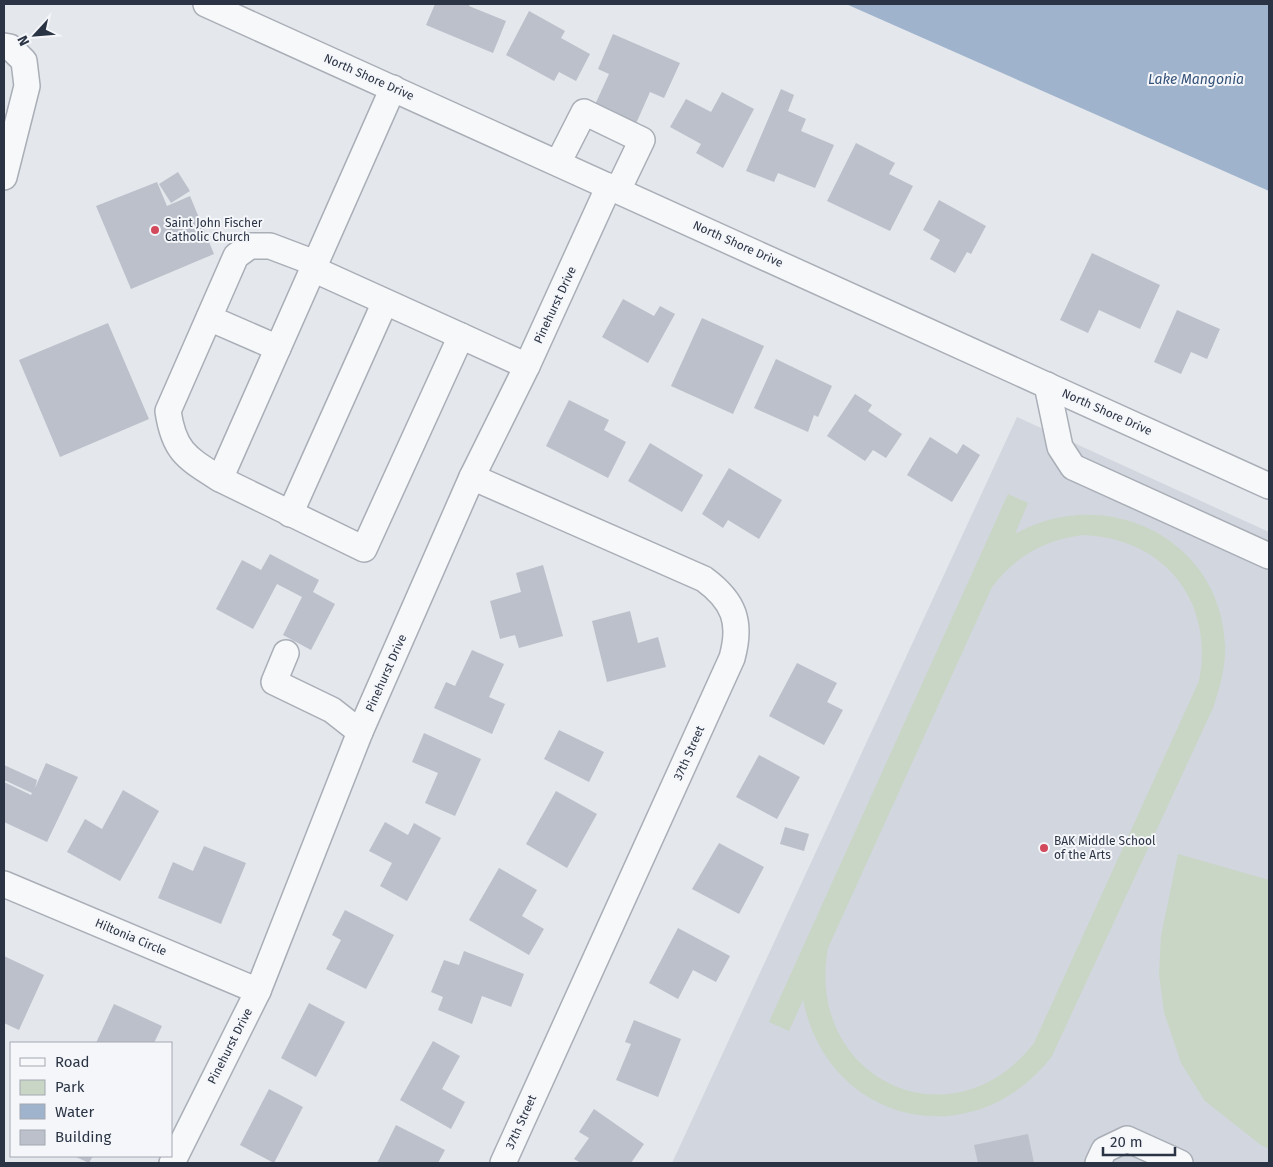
<svg xmlns="http://www.w3.org/2000/svg" width="1273" height="1167" font-family="'Fira Sans',sans-serif">
	<rect width="100%" height="100%" fill="#e4e7ec"/>
	<path fill="#d2d6de" d="M1017,417L1269,532V1163H672Z"/>
	<g fill="#c9d6c5" fill-rule="evenodd">
		<path d="M1008,494L1028,503L1015,534C1105,483 1221,538 1225,645C1226,667 1220,687 1213,708L1052,1056C975,1157 829,1126 803,1000L789,1031L769,1022ZM1083,535C1164,538 1215,601 1199,681L1034,1043C952,1149 804,1079 828,948L992,587C1016,556 1044,540 1083,535Z"/>
		<path d="M1178,854L1269,880V1149L1261,1145L1205,1101L1181,1063L1164,1012L1159,974L1161,936Z"/>
	</g>
	<path fill="#9fb4cc" d="M846,4H1269V191Z"/>
	<g fill="#bbc0ca">
		<path d="M435,4H470L469,6L506,21L493,53L426,25Z"/>
		<path d="M529,11L565,31L561,38L590,54L576,81L559,72L554,81L506,55Z"/>
		<path d="M613,34L680,63L664,98L650,92L634,128L593,109L609,74L598,69Z"/>
		<path d="M781,89L794,95L788,111L806,119L801,131L834,145L815,188L778,173L774,182L746,171Z"/>
		<path d="M722,92L754,109L723,168L696,153L701,144L670,127L686,99L711,112Z"/>
		<path d="M856,143L895,163L889,174L913,186L890,231L827,201Z"/>
		<path d="M178,172L190,191L171,203L159,184Z"/>
		<path d="M157,182L167,206L190,196L214,254L131,289L96,206Z"/>
		<path d="M939,200L986,226L971,254L967,252L955,273L930,259L940,240L923,230Z"/>
		<path d="M1092,253L1160,285L1140,329L1099,310L1088,333L1060,320Z"/>
		<path d="M623,299L654,316L660,306L675,314L648,363L602,337Z"/>
		<path d="M1177,310L1220,329L1207,359L1191,352L1181,374L1154,362Z"/>
		<path d="M702,318L764,346L733,414L671,386Z"/>
		<path d="M108,323L149,419L60,457L19,360Z"/>
		<path d="M776,359L832,386L818,417L814,415L808,432L754,408Z"/>
		<path d="M855,394L872,405L868,411L902,434L886,458L873,450L865,461L827,436Z"/>
		<path d="M569,400L609,420L604,430L626,442L608,478L546,446Z"/>
		<path d="M930,437L957,454L963,444L980,455L952,502L907,475Z"/>
		<path d="M650,443L703,475L682,512L628,481Z"/>
		<path d="M729,468L782,500L759,539L728,520L723,528L702,514Z"/>
		<path d="M270,554L319,580L313,592L335,604L311,650L283,635L302,597L277,584L253,629L216,609L242,560L261,570Z"/>
		<path d="M543,565L563,636L519,648L515,635L500,639L490,601L521,592L516,573Z"/>
		<path d="M630,611L638,643L658,637L666,667L607,682L592,621Z"/>
		<path d="M472,650L504,664L489,697L505,704L492,734L434,708L446,682L455,686Z"/>
		<path d="M797,663L837,683L827,702L843,710L824,745L769,716Z"/>
		<path d="M559,730L604,752L589,782L544,759Z"/>
		<path d="M424,733L481,759L455,816L425,803L438,773L412,762Z"/>
		<path d="M759,755L800,777L777,819L736,797Z"/>
		<path d="M46,763L78,777L47,842L4,822V782L31,795L32,793L4,780V765L37,780L35,788Z"/>
		<path d="M123,790L159,811L120,881L67,852L85,819L102,829Z"/>
		<path d="M556,791L597,814L567,868L526,844Z"/>
		<path d="M385,822L408,835L414,823L441,838L407,901L380,886L392,863L369,851Z"/>
		<path d="M785,827L809,834L804,851L780,844Z"/>
		<path d="M719,843L764,867L739,914L692,889Z"/>
		<path d="M204,846L246,863L221,924L158,898L173,862L193,871Z"/>
		<path d="M499,868L537,890L522,916L544,929L529,955L469,920Z"/>
		<path d="M345,910L394,935L366,989L326,969L341,940L332,935Z"/>
		<path d="M678,928L730,956L716,982L693,970L678,999L649,983Z"/>
		<path d="M464,951L524,974L511,1007L482,996L472,1024L438,1010L443,997L431,992L444,960L459,965Z"/>
		<path d="M4,956L44,975L19,1030L4,1023Z"/>
		<path d="M309,1003L345,1022L316,1077L281,1058Z"/>
		<path d="M114,1004L162,1026L154,1043H96Z"/>
		<path d="M634,1020L681,1039L658,1097L616,1080L631,1044L625,1042Z"/>
		<path d="M433,1041L460,1056L442,1089L465,1102L451,1129L400,1100Z"/>
		<path d="M269,1089L303,1107L274,1163L240,1145Z"/>
		<path d="M594,1109L644,1144L631,1163H581L574,1159L589,1138L579,1132Z"/>
		<path d="M396,1125L445,1150L438,1163H377Z"/>
		<path d="M1028,1134L1034,1163H978L974,1145Z"/>
		<path d="M74,1156H93L89,1163Z"/>
	</g>
	<g fill="none" stroke-linecap="round" stroke-linejoin="round">
		<defs>
			<g id="minor">
				<path d="M206,4L1269,486"/>
				<path d="M4,46L10,47L24,61L27,86L4,177"/>
				<path d="M393,88L220,479L364,549L461,336L527,366"/>
				<path d="M558,163L584,112L642,140L618,190"/>
				<path d="M313,269L461,336"/>
				<path d="M209,318L278,348"/>
				<path d="M1047,385L1060,447L1073,467L1269,556"/>
				<path d="M472,477L704,579C734,601 742,622 732,658L503,1163"/>
				<path d="M220,479C187,458 174,452 168,411L236,256L250,246H270L315,263"/>
				<path d="M290,514L385,302"/>
				<path d="M286,653L274,682L332,710L360,732"/>
				<path d="M4,884L258,991"/>
				<path d="M172,1163L258,991L360,732L472,477L527,366L609,186"/>
				<path d="M1098,1163L1104,1150L1127,1139L1180,1163"/>
			</g>
		</defs>
		<use href="#minor" stroke="#a9aeb7" stroke-width="28"/>
		<use href="#minor" stroke="#f7f8fa" stroke-width="25"/>
	</g>
	<g fill="#d1495b" stroke="#f4f6f9" stroke-width="2">
		<circle cx="155" cy="230" r="5"/>
		<circle cx="1044" cy="848" r="5"/>
	</g>
	<g text-anchor="middle" dominant-baseline="central" stroke-width="4" stroke-linejoin="round" paint-order="stroke">
		<g font-size="12" fill="#2b3445" stroke="#f4f6f9">
			<text transform="translate(369 77) rotate(24)">North Shore Drive</text>
			<text transform="translate(738 244) rotate(24)">North Shore Drive</text>
			<text transform="translate(555 305) rotate(-65)">Pinehurst Drive</text>
			<text transform="translate(1107 412) rotate(24)">North Shore Drive</text>
			<text transform="translate(386 673) rotate(-66)">Pinehurst Drive</text>
			<text transform="translate(689 753) rotate(-66)">37th Street</text>
			<text transform="translate(131 937) rotate(23)">Hiltonia Circle</text>
			<text transform="translate(230 1046) rotate(-63)">Pinehurst Drive</text>
			<text transform="translate(521 1122) rotate(-66)">37th Street</text>
		</g>
		<g font-size="12" fill="#2b3445" stroke="#f4f6f9" text-anchor="start">
			<text x="165" y="223">Saint John Fischer<tspan x="165" dy="14">Catholic Church</tspan></text>
			<text x="1054" y="841">BAK Middle School<tspan x="1054" dy="14">of the Arts</tspan></text>
		</g>
		<g font-size="14" font-style="italic" fill="#34527a" stroke="#f4f6f9">
			<text x="1196" y="79">Lake Mangonia</text>
		</g>
	</g>
	<rect width="1273" height="1167" fill="none" stroke="#2b3445" stroke-width="10"/>
	<rect x="10" y="1042" width="162" height="115" fill="#f4f6f9" stroke="#a4a8b1"/>
	<rect x="20" y="1058" width="25" height="8" fill="#f7f8fa" stroke="#a4a8b1"/>
	<text x="55" y="1067" font-size="15" fill="#2b3445">Road</text>
	<rect x="20" y="1080" width="25" height="15" fill="#c9d6c5" stroke="#a4a8b1"/>
	<text x="55" y="1092" font-size="15" fill="#2b3445">Park</text>
	<rect x="20" y="1104" width="25" height="15" fill="#9fb4cc" stroke="#a4a8b1"/>
	<text x="55" y="1117" font-size="15" fill="#2b3445">Water</text>
	<rect x="20" y="1130" width="25" height="15" fill="#bbc0ca" stroke="#a4a8b1"/>
	<text x="55" y="1142" font-size="15" fill="#2b3445">Building</text>
	<g transform="translate(35 35) rotate(244)" stroke="#f4f6f9" stroke-width="4" paint-order="stroke">
	<path d="M0-4L9 19L0 12L-9 19Z" fill="#2b3445"/>
	<text y="-8" font-size="14" font-weight="bold" text-anchor="middle" fill="#2b3445">N</text>
	</g>
	<path d="M1103 1147v8h72v-8" fill="none" stroke="#2b3445" stroke-width="2.5"/>
	<text x="1110" y="1147" font-size="15" fill="#2b3445" stroke="#f4f6f9" stroke-width="4" paint-order="stroke">20 m</text>
</svg>
